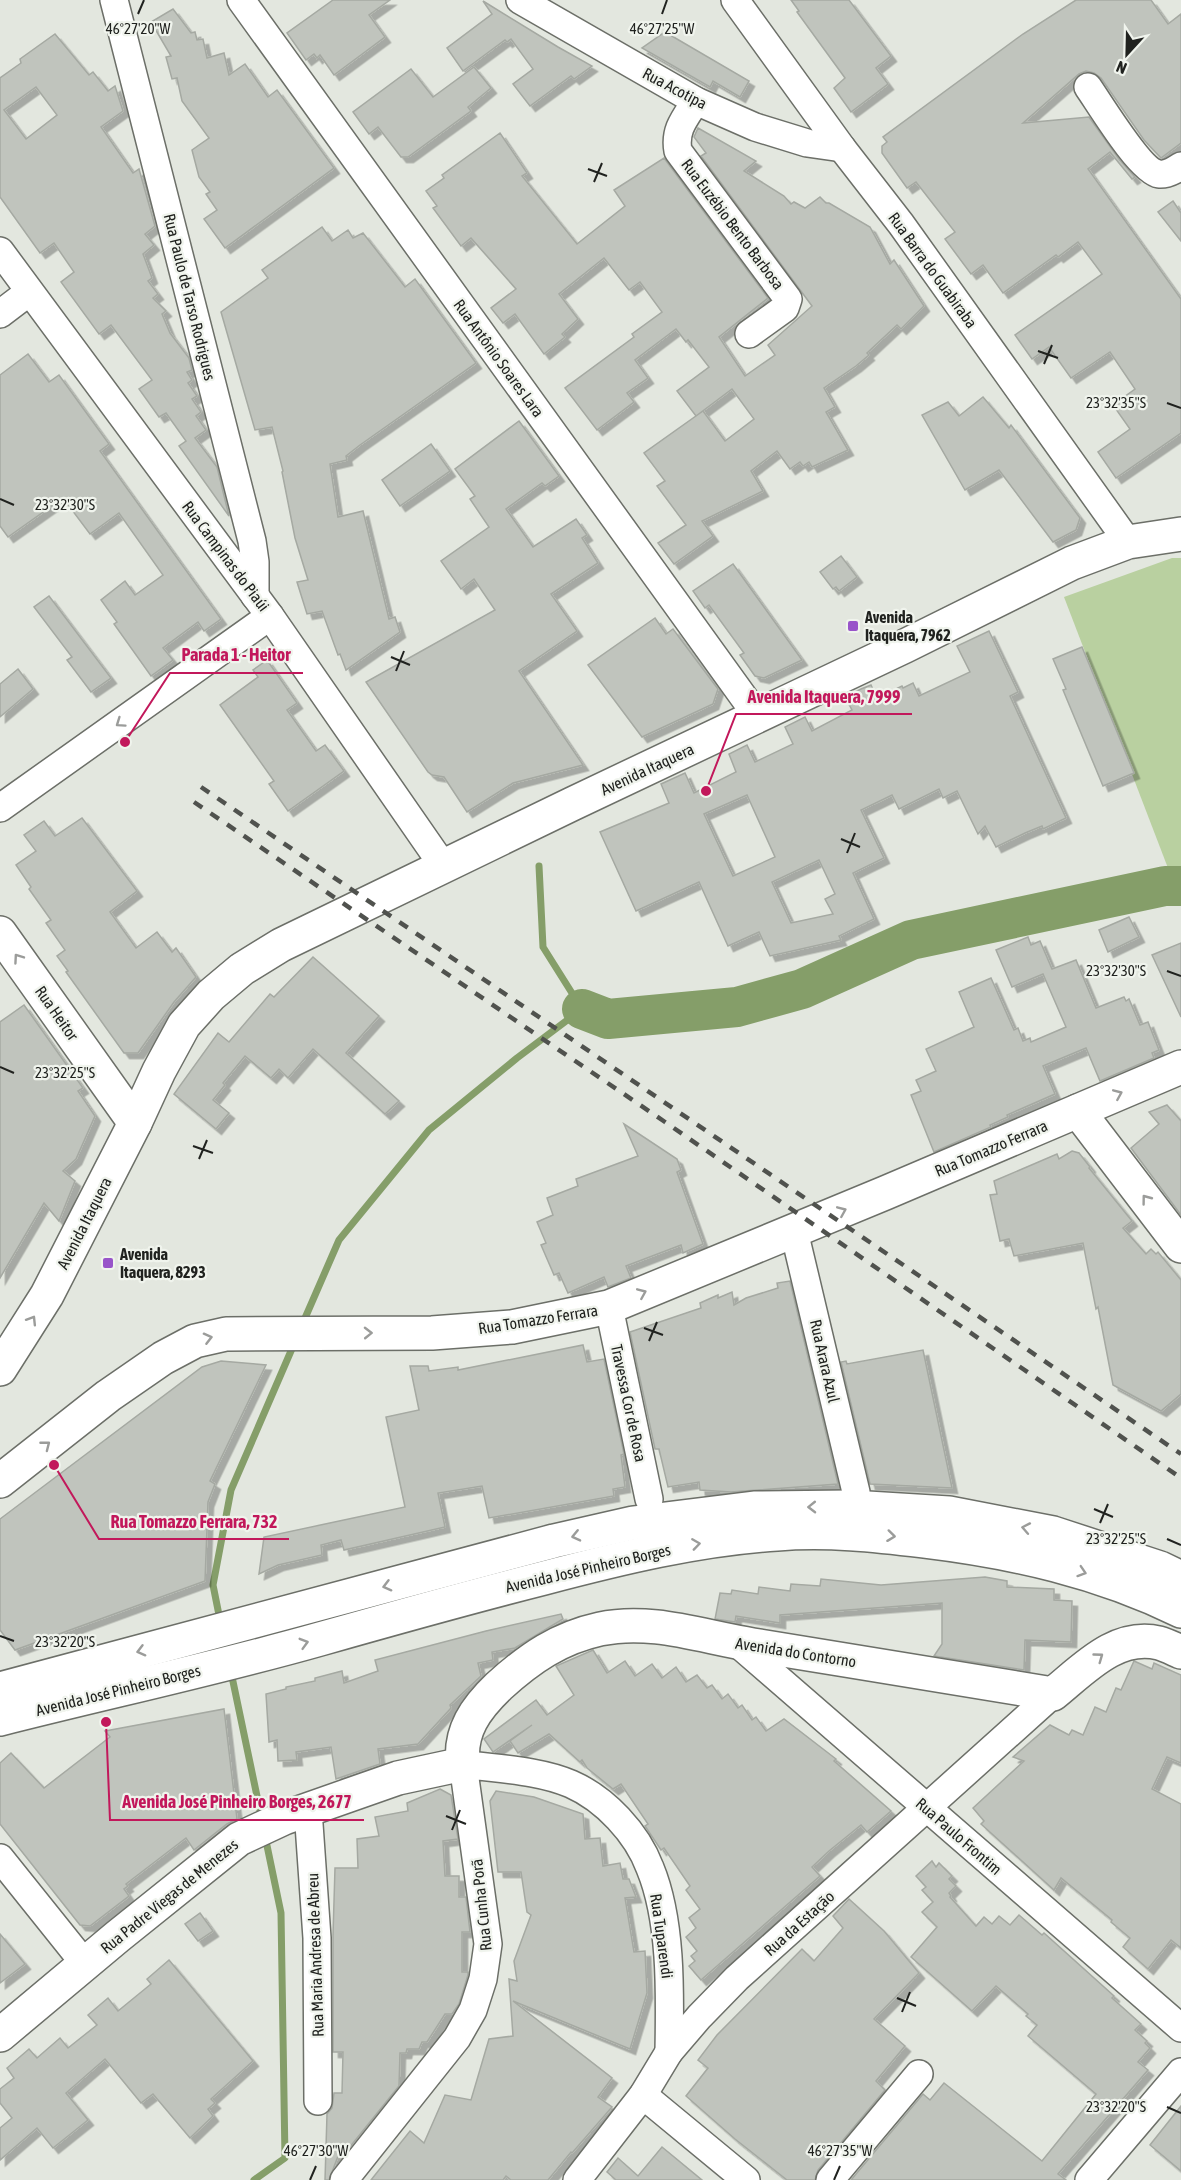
<svg xmlns="http://www.w3.org/2000/svg" width="1181" height="2180" font-family="'Asap Condensed',sans-serif">
	<defs>
		<filter id="shadow"><feDropShadow dx="5.5" dy="5.5" stdDeviation="0" flood-color="#0004"/></filter>
	</defs>
	<rect width="100%" height="100%" fill="#e3e7df"/>
	<path fill="#b9d0a0" d="M1172,558H1181V902L1064,597Z"/>
	<g fill="none" stroke-linecap="round" stroke-linejoin="round">
		<g stroke="#859e69" stroke-width="7">
			<path d="M302,1325L339,1240L429,1130L517,1058L582,1009L543,947L539,866"/>
			<path d="M220,1620L213,1585L231,1490L294,1344"/>
			<path d="M231,1672L262,1820"/>
			<path d="M254,2180L285,2158L281,1913L265,1836"/>
		</g>
		<path stroke="#859e69" stroke-width="40" d="M582,1009L608,1019L737,1007L802,989L911,940L1165,886H1181"/>
	</g>
	<g fill="#c0c4bd" stroke="#a5a9a2" stroke-width="1.5" fill-rule="evenodd" filter="url(#shadow)">
		<path d="M333,0H390L369,15L385,37L334,75L320,55L317,58L314,54L306,60L287,33Z"/>
		<path d="M791,0H849L891,56L876,68L888,84L851,112L834,88L845,78L797,12L799,11Z"/>
		<path d="M1076,0H1151L1168,24L1181,14V143L1161,158L1144,140L1101,78L1094,73L1086,71L1079,74L1023,123L1089,117L1119,159L1135,177L1132,179L1110,152L1088,169L1181,299V433L1116,478L1098,452L1130,429L1113,405L1135,389L1110,352L1071,378L1049,347L1032,359L1015,335L1102,274L1078,242L1058,257L1056,255L1003,293L983,265L971,274L945,239L955,232L916,182L907,188L882,153V146L887,142L883,137L1023,34Z"/>
		<path d="M483,1L558,47L592,66L574,79L571,76L530,106L513,84L533,69L511,39L507,42L505,40L463,71L447,48L492,14Z"/>
		<path d="M173,9L191,33L195,32L197,40L203,39L207,58L224,53L229,75L245,64L268,97L277,90L334,168L225,248L204,219L217,210L206,194L210,192L199,177L192,150L209,138L182,101L177,78L172,79L166,57L171,56L151,22Z"/>
		<path d="M665,32L749,81L740,97L713,81L710,87L642,48Z"/>
		<path d="M55,34L89,75L93,72L108,91L115,86L123,111L101,127L133,173L139,169L155,226L145,234L154,245L143,254L152,278L148,281L158,294L153,298L166,311L162,314L170,333L189,358L192,370L187,372L192,380L188,383L197,396L192,399L201,412L196,416L206,430L195,438L217,467L229,516L179,446L186,441L166,413L159,417L139,389L152,380L111,325L99,334L61,282L74,272L54,243L40,253L0,197V78L21,63L20,59ZM36,87L57,115L26,139L4,110Z"/>
		<path d="M474,67L491,88L468,107L471,111L408,157H401L378,127L369,134L353,112L411,69L433,97Z"/>
		<path d="M698,128L756,161L744,171L784,196L791,204L794,202L805,208L820,197L826,203H829L870,227L890,264L894,260L924,306L901,329L897,325L867,353L869,355L856,366L824,388L835,407L826,412L848,450L812,467L809,462L803,466L800,462L790,469L777,451L751,471L763,491L702,521L713,536L674,564L658,543L686,525L657,486L665,481L644,453L703,411L725,441L754,419L732,389L696,416L677,391L709,367L688,340L686,342L676,329L635,360L648,378L627,393L634,402L597,430L565,388L634,337L632,334L662,312L640,282L629,290L604,258L559,294L578,319L562,334L565,337L544,354L515,314L503,323L491,308L516,289L471,238L461,246L433,208L437,206L426,191L444,178L442,175L500,133L527,173L522,176L577,244L625,206L614,190L664,158L768,298L719,337L745,376L775,355L768,345L812,306L701,156L706,153L694,137Z"/>
		<path d="M1173,201L1181,213V241L1158,212Z"/>
		<path d="M322,227L332,241L348,230L353,238L363,233L405,287L415,279L476,363L360,445L346,456L347,460L330,464L338,517L363,511L389,619L395,617L400,632L346,670L340,654L338,655L322,611L307,614L297,582L308,580L295,538L282,472L283,471L272,427L255,430L221,312L268,278L262,270Z"/>
		<path d="M28,354L49,382L59,375L85,411L109,444L100,451L221,619L204,631L198,622L163,648L173,660L151,676L114,624L117,622L101,600L125,581L135,595L163,575L119,513L90,534L63,498L8,537L0,526V375Z"/>
		<path d="M983,397L1009,428L1011,425L1080,518L1076,530L1053,542L999,470L965,490L922,415L948,402L959,416Z"/>
		<path d="M519,421L559,476L545,486L542,483L506,509L533,547L576,519L587,535L582,538L598,563L551,594L577,631L519,671L583,765L513,783L467,812L444,777L432,775L428,772L366,682L495,610L474,579L461,589L441,561L489,527L470,499L475,496L455,469Z"/>
		<path d="M431,444L450,471L400,506L382,480Z"/>
		<path d="M841,556L857,577L839,591L836,587L833,589L820,572Z"/>
		<path d="M733,564L802,660L764,678L755,676L740,655L744,653L709,605L705,608L693,591Z"/>
		<path d="M49,596L111,678L91,692L67,660L72,657L34,607Z"/>
		<path d="M655,618L666,634L673,629L718,689L713,704L642,737L588,665Z"/>
		<path d="M989,631L1018,692L1010,696L1066,818L1043,829L1042,826L1025,833L996,847L985,826L978,834L957,791L943,798L939,789L899,809L892,795L861,810L884,858L853,873L874,919L839,936L841,940L770,956L759,932L728,946L699,882L636,911L600,832L669,803L661,784L685,773L694,793L736,772L729,754L747,745L755,762L793,744L785,727L805,717L812,731L852,710L845,697L861,689L871,685L877,698L902,686L903,688L913,683L919,696L970,672L957,646ZM747,795L775,857L733,876L704,814ZM819,860L835,894L825,899L833,914L791,923L772,882Z"/>
		<path d="M1082,647L1134,773L1103,786L1063,690L1066,689L1053,659Z"/>
		<path d="M267,660L297,703L287,710L316,751L325,745L344,771L288,811L269,784L274,781L220,705L258,677L253,670Z"/>
		<path d="M18,669L33,689L0,717V684Z"/>
		<path d="M82,818L137,891L110,912L136,948L157,932L172,952L176,948L196,977L174,1002L138,1053H124L66,972L68,971L57,956L65,950L46,923L51,920L29,889L31,887L16,865L36,851L24,835L44,821L55,836Z"/>
		<path d="M1129,917L1139,937L1108,952L1099,930Z"/>
		<path d="M1028,937L1031,945L1040,941L1052,969L1076,960L1096,1008L1124,997L1126,1001L1129,999L1140,1025L1148,1022L1159,1050L1152,1053L1154,1058L1100,1081L1086,1048L1043,1066L1055,1094L1007,1115L1008,1117L990,1125L991,1127L934,1152L911,1095L921,1091L916,1080L936,1071L926,1049L974,1027L959,992L991,978L1014,1030L1018,1028L1023,1041L1030,1038L1031,1042L1066,1027L1043,974L1012,987L996,950Z"/>
		<path d="M1181,943V1017L1152,955Z"/>
		<path d="M313,957L379,1016L346,1053L399,1101L385,1114L313,1049L288,1078L279,1069L271,1078L245,1056L223,1083L225,1085L213,1100L229,1113L216,1129L174,1094L218,1033L229,1042L270,994L274,997Z"/>
		<path d="M24,1005L83,1088L78,1091L95,1116L76,1159L63,1171L75,1181L59,1221L44,1203L0,1278V1022Z"/>
		<path d="M1167,1105L1181,1121V1215L1131,1148L1159,1124L1149,1112Z"/>
		<path d="M624,1124L677,1159L681,1170L677,1172L703,1244L683,1253L681,1245L626,1266L631,1278L608,1287L604,1277L568,1293L559,1273L554,1275L541,1245L546,1243L537,1222L553,1215L547,1198L578,1186L576,1179L638,1156Z"/>
		<path d="M1072,1151L1079,1153L1090,1167L1089,1168L1132,1221L1123,1228L1146,1254L1151,1249L1156,1254L1158,1252L1181,1280V1394L1161,1411L1113,1385L1098,1307L1096,1309L1083,1243L1014,1256L1009,1239L1000,1241L990,1195L997,1194L994,1181L1057,1154L1059,1159Z"/>
		<path d="M790,1281L838,1484L731,1492L700,1490L699,1482L668,1487L659,1449H655L630,1332L701,1308L700,1303L718,1295V1298L732,1292L734,1305L746,1298L778,1288L777,1283Z"/>
		<path d="M583,1345L587,1362L604,1359L624,1454L621,1455L625,1487L613,1489L614,1496L489,1518L482,1486L438,1493L445,1527L344,1550L341,1540L321,1545L322,1555L278,1565L259,1574L264,1537L405,1507L386,1417L419,1410L410,1366H428L429,1371L458,1367V1370Z"/>
		<path d="M923,1350L952,1488L870,1484L841,1362L846,1361L847,1364Z"/>
		<path d="M221,1361L266,1365L210,1481L215,1484L208,1502L205,1581L15,1650L0,1630V1519L202,1367Z"/>
		<path d="M985,1577L1007,1581V1587L1054,1589V1600L1072,1601L1071,1642L1025,1640L1024,1670L934,1656L942,1644V1603L780,1615V1623L736,1616L735,1622L715,1619L720,1593L731,1594L732,1590L758,1594L759,1587L790,1591L791,1584L820,1586L821,1579L881,1585Z"/>
		<path d="M561,1614L563,1619L515,1648L492,1652L493,1660L478,1663L481,1676L450,1705L451,1708L418,1744L378,1749L380,1764L336,1779L331,1747L296,1752L297,1760L278,1761L277,1740L269,1742L266,1694L286,1689V1687L315,1681V1678L342,1671L344,1683L378,1671L375,1660L486,1631Z"/>
		<path d="M593,1650L607,1673L625,1661L635,1676L652,1664L662,1678L676,1667L686,1682L697,1675L707,1688L712,1685L722,1699L728,1694L738,1708L742,1705L752,1720L756,1717L766,1731L784,1719L836,1759L834,1761L891,1811L867,1832L861,1825L829,1851L812,1867L820,1876L701,1980L689,1966L695,1961L691,1956L697,1951L686,1937L696,1928L689,1918L700,1909L686,1890L690,1886L664,1848L661,1850L645,1826L648,1824L621,1784L613,1789L587,1768L582,1760L580,1762L549,1734L518,1753L510,1741L532,1725L493,1752L484,1739L536,1700L547,1715L574,1695L556,1666Z"/>
		<path d="M1134,1661L1152,1669L1154,1663L1181,1675V1763L1167,1757L1152,1789L1181,1804V1948L1171,1940L1148,1969L1123,1947L1130,1938L1111,1922L1112,1920L1061,1878L1054,1890L981,1824L984,1821L973,1808L1024,1761L1013,1757L1050,1725L1069,1735L1072,1730L1083,1735L1095,1707L1106,1712L1116,1688L1121,1690Z"/>
		<path d="M224,1709L237,1819L227,1824L194,1850L186,1838L126,1884L128,1886L124,1889L129,1896L90,1926L80,1925L0,1824V1763L11,1753L44,1788L110,1737L105,1731Z"/>
		<path d="M440,1789L451,1795L458,1839L443,1841L445,1876H459V1897H466L470,1932H462V1972H468V1975L459,2004L452,2014H445L427,2042H422L419,2049H407L406,2053H400L399,2086L345,2153L340,2151L329,2180H325L327,2114L332,2108L334,2093H342L343,2052H333V1935L335,1868H358L357,1839L379,1836L375,1817L408,1811L407,1803Z"/>
		<path d="M496,1791L534,1797L583,1814L585,1839L600,1838L603,1866L620,1863L623,1879H629L636,1897L625,1898L634,1952L645,1951L647,1993L630,2049L513,2001L612,2078L598,2097L612,2107L572,2153L571,2152L548,2180H511L506,2176L503,2180H371L410,2131L424,2143L445,2095L471,2100L489,2039L513,2036L509,1979L517,1981L514,1961L531,1915L527,1912L521,1872H498L490,1801Z"/>
		<path d="M932,1861L936,1867L939,1863L952,1876L949,1879L956,1886L949,1893L951,1896L950,1897L976,1926L984,1917L992,1924L999,1916L1010,1925L1019,1915L1042,1935L1044,1933L1114,1996L1112,1998L1141,2024L1135,2030L1147,2041L1145,2043L1150,2048L1138,2062L1148,2070L1058,2174L1066,2180H851L923,2094L930,2100L944,2083L1042,2161L1096,2094L1028,2036L1037,2025L1026,2016L1028,2014L996,1986L972,2011L911,1957L937,1927L922,1912L933,1902L922,1890L926,1887L916,1876Z"/>
		<path d="M849,1899L884,1931L919,1973L874,2019L905,2046L876,2081L885,2090L818,2170L815,2180H787L735,2139L686,2096L708,2068L698,2060L717,2035L802,1949L814,1961L843,1928L833,1916Z"/>
		<path d="M200,1913L213,1931L198,1941L185,1924Z"/>
		<path d="M0,1934L25,1964L0,1983Z"/>
		<path d="M169,1960L253,2061L211,2099L215,2103L208,2109L213,2116L190,2138L153,2094L141,2103L105,2059L66,2093L88,2120L53,2148L37,2128L0,2160V2128L12,2118L0,2103V2089L14,2078L7,2068L29,2049L37,2058L60,2038L68,2048L97,2025L88,2015L108,1998L118,2011L151,1984L147,1979Z"/>
		<path d="M1181,2106V2171L1150,2145Z"/>
		<path d="M662,2147L702,2180H616L607,2172L618,2158L638,2176Z"/>
	</g>
	<g fill="none" stroke-linecap="round" stroke-linejoin="round">
		<defs>
			<g id="minor">
				<path d="M114,0L252,541L255,562V596"/>
				<path d="M241,0L758,717"/>
				<path d="M520,0L696,101L755,127L807,143L842,148"/>
				<path d="M735,0L842,148L901,224L1128,542"/>
				<path d="M1088,87C1100,104 1140,171 1159,174C1166,175 1175,170 1181,166"/>
				<path d="M696,101C685,118 674,130 678,151L788,299L785,308L749,334"/>
				<path d="M0,251L270,616L444,867"/>
				<path d="M0,314L29,292"/>
				<path d="M0,808L270,616"/>
				<path d="M794,1231L856,1492"/>
				<path d="M609,1307L649,1499"/>
				<path d="M737,1643L1181,2028"/>
				<path d="M308,1810L317,1938L318,2101"/>
				<path d="M0,1858L85,1964"/>
				<path d="M643,2095L746,2180"/>
				<path d="M344,2180L457,2038L473,2010L483,1979L488,1944L463,1764C497,1769 539,1770 571,1784C605,1799 637,1833 650,1868C672,1921 670,1995 669,2052"/>
				<path d="M577,2180L643,2095L669,2052L699,2017L737,1978L1053,1694"/>
				<path d="M830,2180L919,2074"/>
				<path d="M1089,2180L1181,2072"/>
			</g>
			<g id="tertiary">
				<path d="M1078,1111L1181,1246"/>
				<path d="M0,2035L117,1937L239,1839L284,1818L398,1778L463,1764C459,1731 476,1708 499,1686C530,1658 559,1638 600,1629C652,1618 702,1637 753,1645C853,1661 952,1678 1053,1694C1084,1669 1116,1633 1159,1643C1166,1645 1174,1649 1181,1652"/>
			</g>
			<g id="primary">
				<path d="M0,933L135,1123"/>
				<path d="M0,1369L47,1295L135,1123L159,1071L184,1025L211,995L242,969L281,945L572,804L905,646L1072,563L1128,542L1181,534"/>
				<path d="M0,1481L108,1396L163,1358L195,1341L226,1334L432,1333L512,1327L609,1307L885,1193L1181,1067"/>
			</g>
			<g id="trunk">
				<path d="M0,1689L554,1541L633,1523L754,1508L851,1507L949,1513L1053,1533L1160,1568L1181,1578"/>
				<path d="M0,1719C106,1692 214,1669 320,1639C394,1618 469,1597 544,1578C620,1558 698,1539 777,1534C826,1530 875,1535 923,1541C1014,1552 1099,1571 1181,1611"/>
			</g>
		</defs>
		<use href="#minor" stroke="#6c6f68" stroke-width="30"/>
		<use href="#tertiary" stroke="#6c6f68" stroke-width="36"/>
		<use href="#primary" stroke="#6c6f68" stroke-width="36"/>
		<use href="#trunk" stroke="#6c6f68" stroke-width="36"/>
		<use href="#minor" stroke="#fff" stroke-width="27"/>
		<use href="#tertiary" stroke="#fff" stroke-width="33"/>
		<use href="#primary" stroke="#fff" stroke-width="33"/>
		<use href="#trunk" stroke="#fff" stroke-width="33"/>
		<g stroke="#50524e" stroke-width="4.5" stroke-dasharray="10 10" stroke-linecap="butt">
			<path d="M201,787L1181,1454"/>
			<path d="M194,802L665,1122L1181,1478"/>
		</g>
	</g>
	<defs><path id="oneway-chevron" d="M-2-3.5L2.5 0L-2 3.5" fill="none" stroke-width="1.6" stroke-linecap="round" stroke-linejoin="round" transform="scale(1.5)"/></defs>
	<g stroke="#9b9c9a">
		<use href="#oneway-chevron" transform="translate(120 723) rotate(145)"/>
		<use href="#oneway-chevron" transform="translate(18 958) rotate(-125)"/>
		<use href="#oneway-chevron" transform="translate(1118 1094) rotate(-23)"/>
		<use href="#oneway-chevron" transform="translate(1146 1199) rotate(-127)"/>
		<use href="#oneway-chevron" transform="translate(842 1211) rotate(-23)"/>
		<use href="#oneway-chevron" transform="translate(642 1293) rotate(-23)"/>
		<use href="#oneway-chevron" transform="translate(32 1320) rotate(-58)"/>
		<use href="#oneway-chevron" transform="translate(368 1333) rotate(-1)"/>
		<use href="#oneway-chevron" transform="translate(208 1338) rotate(-14)"/>
		<use href="#oneway-chevron" transform="translate(46 1445) rotate(-38)"/>
		<use href="#oneway-chevron" transform="translate(812 1507) rotate(179)"/>
		<use href="#oneway-chevron" transform="translate(1026 1528) rotate(-169)"/>
		<use href="#oneway-chevron" transform="translate(576 1536) rotate(167)"/>
		<use href="#oneway-chevron" transform="translate(891 1536) rotate(7)"/>
		<use href="#oneway-chevron" transform="translate(696 1544) rotate(-8)"/>
		<use href="#oneway-chevron" transform="translate(1082 1572) rotate(18)"/>
		<use href="#oneway-chevron" transform="translate(387 1586) rotate(165)"/>
		<use href="#oneway-chevron" transform="translate(304 1643) rotate(-16)"/>
		<use href="#oneway-chevron" transform="translate(141 1651) rotate(165)"/>
		<use href="#oneway-chevron" transform="translate(1099 1657) rotate(-36)"/>
	</g>
	<path fill="none" stroke="#20221f" stroke-width="2" d="M138,14L144,0M662,14L667,0M588,169L607,176M594,182L602,163M1038,351L1058,358M1044,364L1052,345M1167,403L1181,408M0,499L14,505M391,657L410,665M396,671L404,651M841,839L860,847M847,853L855,833M1167,971L1181,976M0,1067L14,1073M193,1146L213,1153M199,1159L207,1140M644,1328L663,1335M649,1341L657,1322M1094,1509L1113,1517M1100,1523L1108,1504M1167,1539L1181,1545M0,1636L14,1641M446,1816L466,1824M452,1830L460,1810M897,1998L916,2006M902,2012L910,1992M1167,2107L1181,2113M310,2180L316,2166M834,2180L840,2166"/>
	<g fill="#9854c9" stroke="#f0f4ed" stroke-width="2">
		<rect x="847" y="620" width="12" height="12" rx="3"/>
		<rect x="102" y="1257" width="12" height="12" rx="3"/>
	</g>
	<g text-anchor="middle" dominant-baseline="central" stroke-width="4.5" stroke-linejoin="round" paint-order="stroke">
		<g font-size="16" fill="#20221f" stroke="#f0f4ed">
			<text transform="translate(675 88) rotate(28)">Rua Acotipa</text>
			<text transform="translate(733 224) rotate(53)">Rua Euzébio Bento Barbosa</text>
			<text transform="translate(933 270) rotate(54)">Rua Barra do Guabiraba</text>
			<text transform="translate(190 297) rotate(76)">Rua Paulo de Tarso Rodrigues</text>
			<text transform="translate(499 358) rotate(54)">Rua Antônio Soares Lara</text>
			<text transform="translate(226 556) rotate(53)">Rua Campinas do Piaúi</text>
			<text transform="translate(647 769) rotate(-25)">Avenida Itaquera</text>
			<text transform="translate(57 1013) rotate(55)">Rua Heitor</text>
			<text transform="translate(991 1148) rotate(-23)">Rua Tomazzo Ferrara</text>
			<text transform="translate(84 1223) rotate(-63)">Avenida Itaquera</text>
			<text transform="translate(538 1319) rotate(-9)">Rua Tomazzo Ferrara</text>
			<text transform="translate(825 1361) rotate(77)">Rua Arara Azul</text>
			<text transform="translate(629 1403) rotate(78)">Travessa Cor de Rosa</text>
			<text transform="translate(588 1568) rotate(-13)">Avenida José Pinheiro Borges</text>
			<text transform="translate(796 1652) rotate(9)">Avenida do Contorno</text>
			<text transform="translate(118 1690) rotate(-14)">Avenida José Pinheiro Borges</text>
			<text transform="translate(959 1836) rotate(41)">Rua Paulo Frontim</text>
			<text transform="translate(169 1896) rotate(-39)">Rua Padre Viegas de Menezes</text>
			<text transform="translate(481 1905) rotate(-96)">Rua Cunha Porã</text>
			<text transform="translate(799 1923) rotate(-42)">Rua da Estação</text>
			<text transform="translate(662 1936) rotate(82)">Rua Tuparendi</text>
			<text transform="translate(315 1955) rotate(-92)">Rua Maria Andresa de Abreu</text>
		</g>
		<g font-size="16" font-weight="bold" fill="#20221f" stroke="#f0f4ed" text-anchor="start">
			<text x="865" y="617">Avenida<tspan x="865" dy="18">Itaquera, 7962</tspan></text>
			<text x="120" y="1254">Avenida<tspan x="120" dy="18">Itaquera, 8293</tspan></text>
		</g>
	</g>
	<g font-size="15" text-anchor="middle" fill="#20221f" stroke="#f0f4ed" stroke-width="4.5" stroke-linejoin="round" paint-order="stroke">
		<text x="138" y="34">46°27'20"W</text>
		<text x="662" y="34">46°27'25"W</text>
		<text x="1116" y="408">23°32'35"S</text>
		<text x="65" y="510">23°32'30"S</text>
		<text x="1116" y="976">23°32'30"S</text>
		<text x="65" y="1078">23°32'25"S</text>
		<text x="1116" y="1544">23°32'25"S</text>
		<text x="65" y="1647">23°32'20"S</text>
		<text x="1116" y="2112">23°32'20"S</text>
		<text x="316" y="2156">46°27'30"W</text>
		<text x="840" y="2156">46°27'35"W</text>
	</g>
	<path fill="none" stroke="#c2185b" stroke-width="2" d="M125 742L170 673H303M706 791L736 714H912M54 1465L99 1539H289M106 1722L110 1820H364"/>
	<g fill="#c2185b" stroke="#f0f4ed" stroke-width="2">
		<circle cx="125" cy="742" r="6"/>
		<circle cx="706" cy="791" r="6"/>
		<circle cx="54" cy="1465" r="6"/>
		<circle cx="106" cy="1722" r="6"/>
	</g>
	<g font-size="18" text-anchor="middle" font-weight="bold" fill="#c2185b" stroke="#f0f4ed" stroke-width="4.5" stroke-linejoin="round" paint-order="stroke">
		<text x="236" y="661">Parada 1 - Heitor</text>
		<text x="824" y="703">Avenida Itaquera, 7999</text>
		<text x="194" y="1528">Rua Tomazzo Ferrara, 732</text>
		<text x="237" y="1808">Avenida José Pinheiro Borges, 2677</text>
	</g>
	<g transform="translate(1127 54) rotate(202)" stroke="#f0f4ed" stroke-width="4.5" paint-order="stroke">
	<path d="M0-4.5L10 22L0 15L-10 22Z" fill="#20221f"/>
	<text y="-9" font-size="16" font-weight="bold" text-anchor="middle" fill="#20221f">N</text>
	</g>
</svg>
